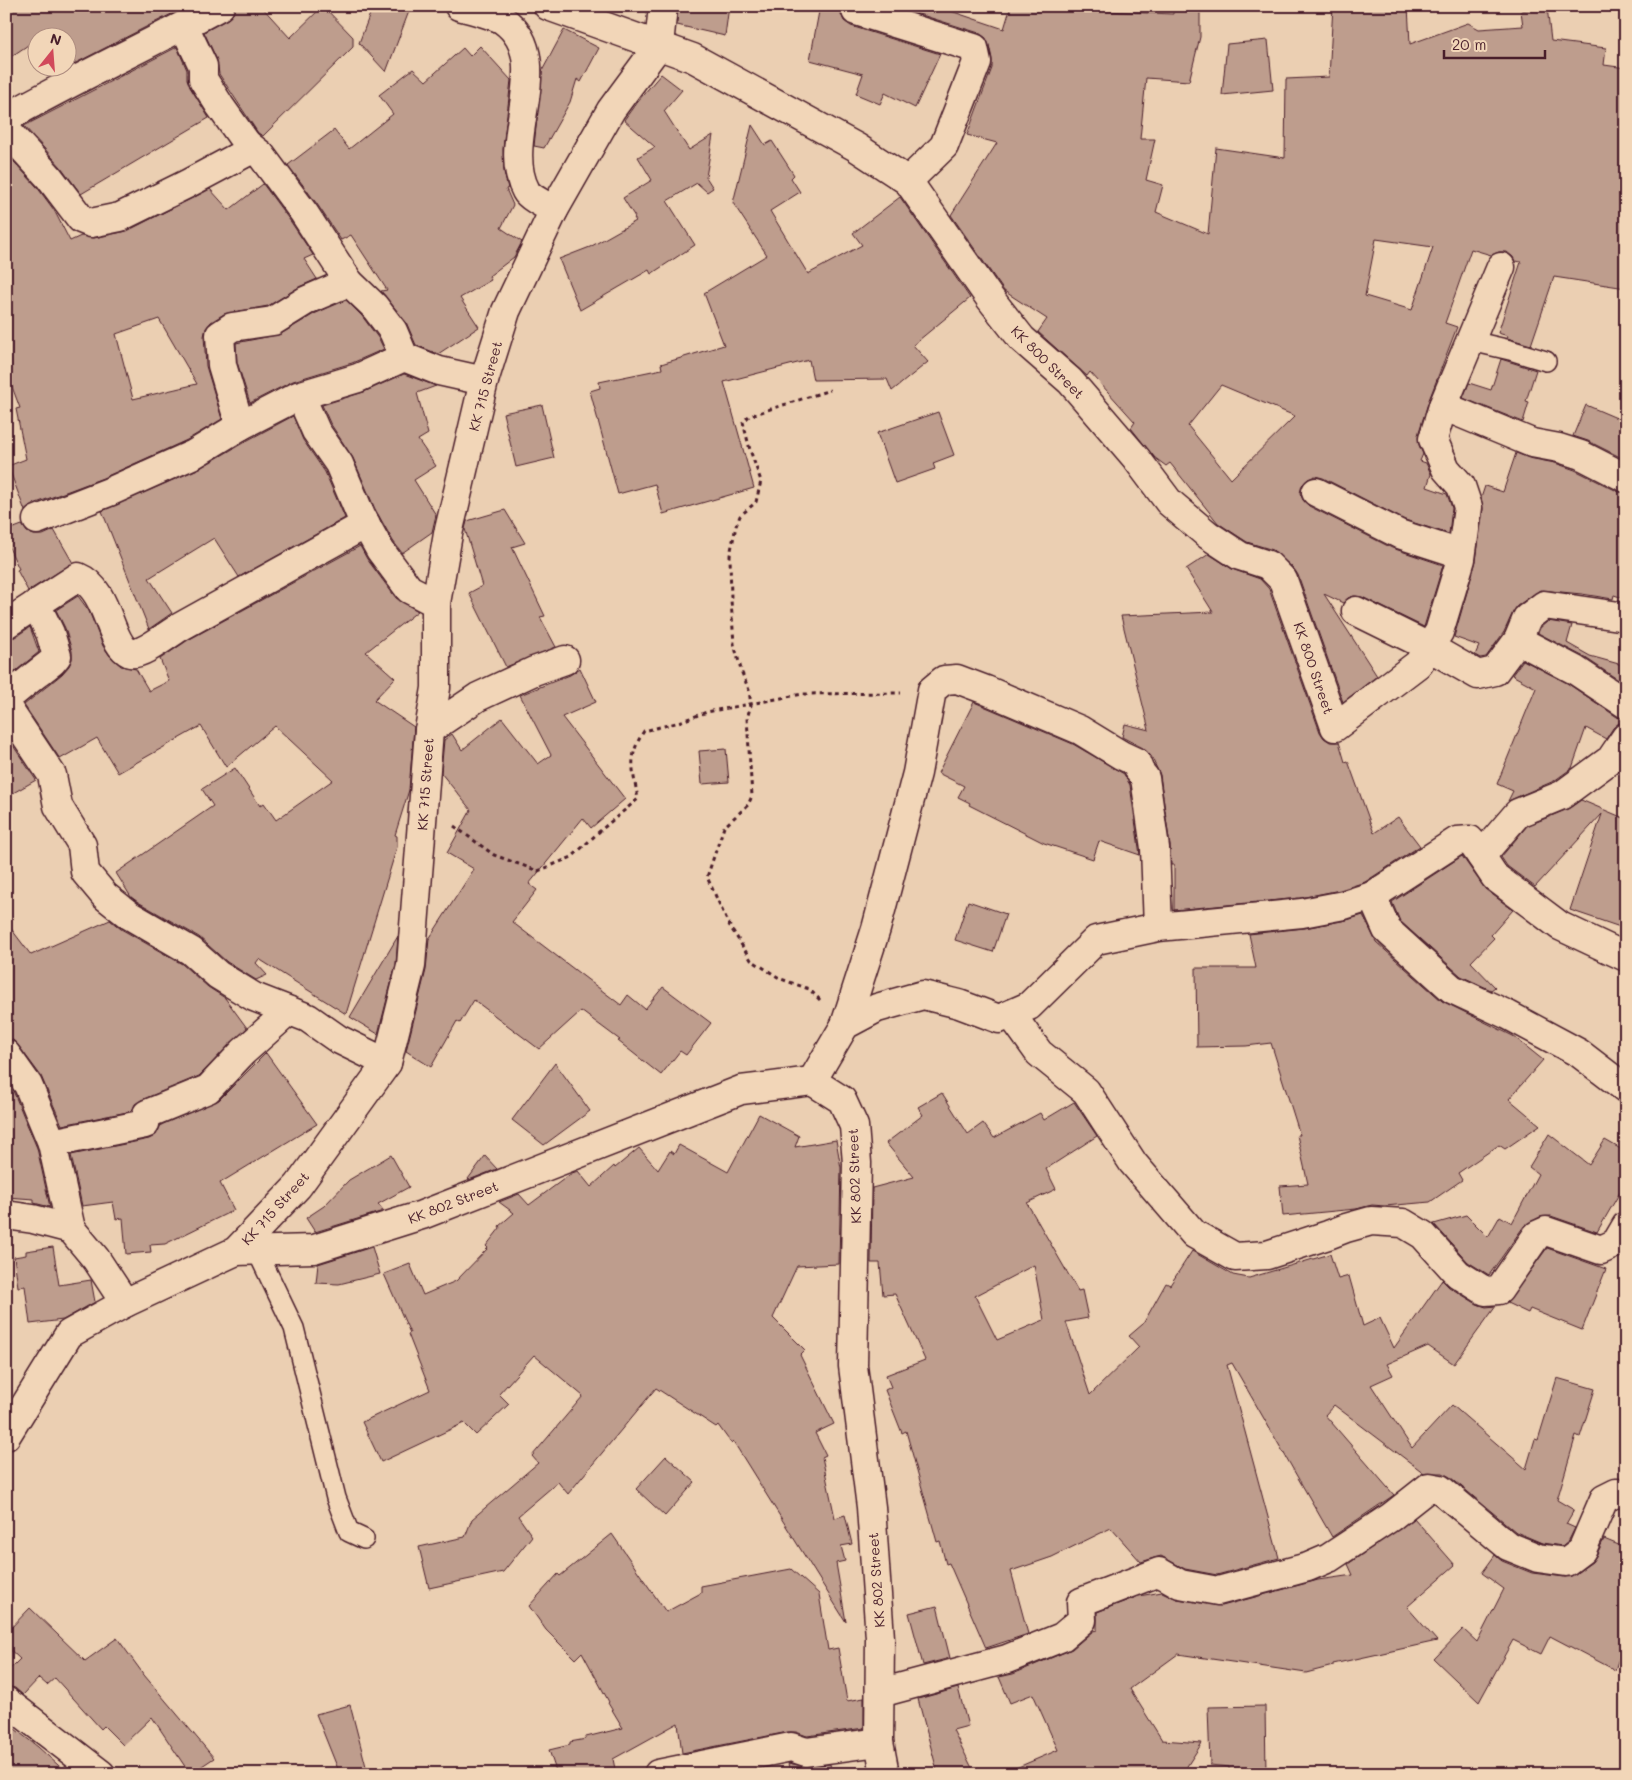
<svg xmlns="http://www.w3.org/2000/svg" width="1632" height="1780" font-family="Mali,sans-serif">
	<rect width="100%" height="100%" fill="#ebcfb2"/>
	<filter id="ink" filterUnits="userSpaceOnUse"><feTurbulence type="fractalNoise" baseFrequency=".02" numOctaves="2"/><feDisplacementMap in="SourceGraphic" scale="10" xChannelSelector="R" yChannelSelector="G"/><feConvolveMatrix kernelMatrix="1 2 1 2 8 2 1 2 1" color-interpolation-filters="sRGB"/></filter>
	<g filter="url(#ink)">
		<g fill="#be9d8d" stroke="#4a1f2b" fill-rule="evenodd">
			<path d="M6,6H187L68,67V38H38V46L34,41L6,60Z"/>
			<path d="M236,6H261L290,38L323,6L353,37V47L263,136L258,133L219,74L217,60L204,32L228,19L233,14Z"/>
			<path d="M373,6H411L386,72L359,43Z"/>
			<path d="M678,6H729L725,36L677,25Z"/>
			<path d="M820,6H840L841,14L844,21L851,26L940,54L915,108L885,93L880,104L856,94L863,74L810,60Z"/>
			<path d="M893,6H936L1004,29L1011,6H1105V11L1173,14V10H1200V37L1189,81L1146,78L1140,139H1155L1146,180L1163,185L1156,212L1208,234L1216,148L1285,158L1286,79L1329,77L1333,6H1408L1410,44L1468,23L1479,29L1523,26L1521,11L1547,7L1551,41L1606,48L1604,65L1626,68V288L1554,277L1531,345L1507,338L1508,336L1498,333L1521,262L1515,261L1513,257L1507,252H1499L1491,255L1471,249L1445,323L1457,327L1429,400L1418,435L1419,445L1423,454L1420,461L1426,463L1431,474L1427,487L1447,494L1452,508L1449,534L1405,520L1323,478L1315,476L1308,479L1302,485L1300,493L1303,500L1309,506L1392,548L1443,565L1424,627L1362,597L1354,596L1348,598L1343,603L1324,594L1377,676L1343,702L1298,575L1294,569L1273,550L1247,542L1218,523L1170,463L1166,466L1154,457L1131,428L1135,422L1090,372L1087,376L1038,332L1047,319L1004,291L951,215L997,143L967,135L992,68V59L989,45L986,38L979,33ZM1376,239L1433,247L1412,310L1365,296ZM1221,385L1295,416L1231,479L1188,426Z"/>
			<path d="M564,30L599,48L581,82L577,79L570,102L544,148L534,146L542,71Z"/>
			<path d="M1268,40L1273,90L1222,95L1227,44Z"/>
			<path d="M480,46L511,80L503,149L504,172L508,188L506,189L513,205L501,228L522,242L514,257L489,276L491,280L460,298L479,327L438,354L416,345L406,322L381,291L387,290L351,235L341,240L317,204L288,165L334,130L349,149L393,114L379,95L413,69L426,81L463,48L470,56Z"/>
			<path d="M177,47L187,70V79L190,87L209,118L81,194L61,167L24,126Z"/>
			<path d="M661,74L682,90L664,111L689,150L713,135L706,177L713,188L707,192L697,183L667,201L695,245L651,274L649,270L580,310L559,259L590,247L636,221L634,218L635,217L623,198L652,180L638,157L655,147L624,120L637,102Z"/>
			<path d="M752,125L765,145L772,141L794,175L791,178L800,192L770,211L808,274L862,245L853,233L900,197L970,298L913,345L928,362L892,391L887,379L813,380L809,360L724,382L754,488L663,514L655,484L618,494L590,391L600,388L599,382L662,369L661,364L724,345L704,293L767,255L733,203Z"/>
			<path d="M6,153L37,187L54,210L70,241L81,236L94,238L127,231L210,189L229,210L263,184L291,222L313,255L304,259L317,279L299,287L268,306L224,314L211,322L206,328L204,336L206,366L222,419L187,440L103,478L31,505L25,511L8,466L26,459L16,409L20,408L6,371ZM159,319L197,384L133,399L116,334Z"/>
			<path d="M346,300L362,316L379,339L384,349L352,363L293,381L250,403L237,362L236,343L281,334L314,314Z"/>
			<path d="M1501,359L1536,370L1526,401L1529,402L1523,422L1463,398L1469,383L1491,390Z"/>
			<path d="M404,374L436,386L417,393L428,434L418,440L436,466L414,480L436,515L432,532L402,553L393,541L375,509L353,458L330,423L322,405L364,392Z"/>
			<path d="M542,405L554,458L516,467L503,413Z"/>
			<path d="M1586,405L1626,422V460L1588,441L1573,436Z"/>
			<path d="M938,412L954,455L933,463L935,469L895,483L877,433Z"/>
			<path d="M293,416L303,440L325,472L345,518L239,577L214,538L149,578L172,613L149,629L102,511L200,468L248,440Z"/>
			<path d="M1516,453L1529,458L1555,463L1575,470L1619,492L1626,493V599L1614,595L1613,599L1582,594L1540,590L1517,606L1513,612L1504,632L1486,657L1480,658L1475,655L1479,646L1454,637L1476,561L1483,509L1481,498L1485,486L1503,492Z"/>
			<path d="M505,510L525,543L512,547L545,616L540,617L556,647L506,667L469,593L482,586L465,529L467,521Z"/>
			<path d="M22,525L27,532L34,535H43L54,530L73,563L28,591L17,570L19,569L6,541V531Z"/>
			<path d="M360,546L367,559L396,598L418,611L366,652L395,678L374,700L414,727L409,790L395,835L397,836V847L346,1014L259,959L256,963L267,975L256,980L227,962L199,937L138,902L131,897L116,873L213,806L202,789L235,768L260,806L264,803L276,820L333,780L275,726L226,767L201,726L118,773L97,738L60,759L24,705L62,674L69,666L72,659V651L65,628L56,610L78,596L89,611L103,646L110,656L121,666L136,669L149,691L169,681L160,659L188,640Z"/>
			<path d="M1209,554L1232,569L1260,579L1269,589L1320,732L1324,738L1330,742H1339L1345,762L1348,761L1374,833L1398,817L1420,846L1365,882L1340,890L1300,898L1174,910V865H1171L1170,846L1160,775L1151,756L1143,748L1122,737L1125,724L1149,730L1121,616L1213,612L1186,569Z"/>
			<path d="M1548,621L1572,625L1567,643L1590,656L1626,666V685L1584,657L1538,633L1540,628Z"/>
			<path d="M30,627L39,652L6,679V640L15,637Z"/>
			<path d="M1523,660L1567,683L1617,717L1626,720V722L1619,723L1613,728L1606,739L1586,728L1572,768L1554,781L1508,801L1513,791L1497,784L1536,688L1512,675Z"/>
			<path d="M580,668L596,702L562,717L625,799L591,828L583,818L529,884L537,890L512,922L621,1005L628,995L645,1009L663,987L711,1023L686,1055L680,1051L661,1075L618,1041L620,1040L581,1011L539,1049L474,1000L460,1023L457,1021L431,1067L406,1051L426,970L429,939L474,869L447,853L471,810L441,773L444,740L452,734L462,750L502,718L538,764L551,755L520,695L570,675Z"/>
			<path d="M974,702L1073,744L1124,774L1130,785L1140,855L1099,841L1093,859L1044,843L969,805L970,803L958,797L964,786L938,773Z"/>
			<path d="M6,735L36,780L6,797Z"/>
			<path d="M726,749L729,782L702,784L699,751Z"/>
			<path d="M1581,800L1626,819V929L1570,910L1602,814L1535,887L1507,866L1501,857L1527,826L1568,809Z"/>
			<path d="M1462,856L1485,889L1513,910L1491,935L1494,938L1471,962L1495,987L1491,990L1461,976L1400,921L1392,902Z"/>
			<path d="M968,901L1006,914L993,952L955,940Z"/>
			<path d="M1363,915L1376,942L1442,1001L1513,1036L1543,1060L1509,1099L1540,1125L1505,1149L1499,1145L1458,1173L1462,1180L1430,1202L1385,1206L1372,1205L1356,1209L1283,1216L1280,1186L1308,1184L1297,1135H1300L1271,1043L1246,1046L1197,1047L1196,968H1256L1249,934L1305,928L1347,920Z"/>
			<path d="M110,920L121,929L182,964L208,987L225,998L247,1028L199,1076L141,1100L135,1104L132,1111L62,1125L41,1076L18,1045L13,1040L6,1039V922L31,955Z"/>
			<path d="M398,936L396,964L378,1034L350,1017Z"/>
			<path d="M266,1053L317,1124L220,1183L234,1210L165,1244L150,1245L151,1252L126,1254L123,1218L116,1219L113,1202L82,1206L71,1155L149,1139L156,1135L161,1125L219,1100Z"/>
			<path d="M555,1063L590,1111L544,1145L512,1120Z"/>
			<path d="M6,1081L14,1093L37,1148L50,1207L34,1203V1199L6,1197Z"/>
			<path d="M942,1093L968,1134L983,1123L994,1138L1040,1113L1044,1120L1074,1102L1097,1136L1046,1169L1056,1189L1027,1203L1078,1291L1082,1290L1088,1318L1066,1322L1090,1395L1139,1347L1129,1336L1143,1324L1166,1283L1170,1285L1192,1251L1233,1275L1249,1278L1330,1254L1338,1279L1349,1276L1363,1326L1380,1318L1394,1348L1442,1280L1449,1287L1477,1304L1486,1307L1496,1306L1454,1364L1428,1346L1387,1364L1393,1375L1371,1385L1412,1448L1452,1405L1526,1469L1535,1439L1538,1440L1557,1378L1595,1389L1580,1437L1576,1435L1557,1500L1574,1510L1566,1524L1575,1528L1569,1540L1562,1546L1542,1543L1516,1532L1450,1477L1443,1473H1424L1334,1405L1325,1415L1394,1495L1332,1537L1232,1363L1227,1365L1279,1558L1217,1575L1185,1569L1161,1556L1141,1562L1111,1528L1052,1557L1011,1571L1028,1634L986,1648L949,1563L946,1564L940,1541L937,1542L906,1431L902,1433L885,1390L891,1387L886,1375L925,1360L895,1294L883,1295L880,1263H871L872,1188L914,1177L886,1143L923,1115L918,1107ZM1034,1265L1044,1320L997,1340L975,1296Z"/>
			<path d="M759,1114L799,1136L795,1147L836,1140L841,1168L839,1264L797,1266L773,1318L805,1350L800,1355L834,1424L815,1433L826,1455L822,1457L835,1518L845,1515L852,1544L841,1546L845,1561L836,1563L846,1622L733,1441L731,1443L718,1425L716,1427L656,1388L568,1494L558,1482L518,1516L532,1536L503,1572L429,1588L419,1547L465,1537L472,1519L538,1463L532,1456L583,1396L534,1355L499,1394L509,1404L476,1435L464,1423L381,1462L362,1422L430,1390L408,1334L410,1333L384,1274L410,1264L423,1295L456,1281L488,1248L486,1246L500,1228L499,1226L514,1213L499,1202L519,1194L529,1205L572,1173L578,1171L591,1187L614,1166L615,1168L639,1148L658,1170L670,1151L674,1154L679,1145L728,1172Z"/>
			<path d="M1549,1134L1589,1165L1605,1140L1626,1152V1182L1597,1232L1551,1216L1540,1217L1524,1226L1489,1275L1468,1262L1434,1224L1466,1215L1488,1237L1500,1216L1512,1223L1538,1174L1529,1167Z"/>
			<path d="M391,1155L409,1187L378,1204L383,1210L380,1212L315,1232L306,1218L324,1206L349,1180Z"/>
			<path d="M485,1156L497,1169L469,1180L468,1179Z"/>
			<path d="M53,1247L59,1285L91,1280L95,1302L63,1320L30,1324L25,1286L18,1287L14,1257L26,1255V1251Z"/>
			<path d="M372,1247L380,1274L339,1284L316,1283L318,1264Z"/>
			<path d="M1547,1248L1606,1269L1582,1330L1530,1309L1528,1313L1507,1303Z"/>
			<path d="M666,1456L695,1482L665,1516L636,1489Z"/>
			<path d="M1414,1518L1455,1565L1407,1607L1437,1641L1333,1664V1666L1306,1673L1178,1654L1130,1689L1162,1740L1202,1743L1182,1774H1002L1058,1750L1033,1694L1010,1703L999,1677L1013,1674L1072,1649L1093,1631L1097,1630V1612L1139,1596L1162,1592L1177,1599L1222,1606L1318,1580L1353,1575L1348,1564Z"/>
			<path d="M612,1534L666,1612L701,1593V1586L791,1569L819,1594L828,1650L838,1648L847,1701L864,1698V1728L807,1736L796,1732H788L682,1753L678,1723L613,1759L616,1774H557L549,1750L570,1745V1742L586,1739V1737L623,1728L608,1703L609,1702L582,1652L575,1659L546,1630L529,1606L558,1574L560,1576Z"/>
			<path d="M1604,1539L1626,1548V1637L1615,1670L1550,1636L1541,1654L1513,1640L1479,1702L1434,1659L1463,1629L1477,1642L1504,1589L1482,1573L1495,1555L1502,1561L1532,1573L1565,1577L1575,1574L1592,1562L1596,1556Z"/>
			<path d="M937,1606L950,1658L923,1665L909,1613Z"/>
			<path d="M30,1608L85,1661L117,1638L144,1675L214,1758L190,1774L152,1717L123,1745L104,1726L101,1729L55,1678L47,1685L39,1678L23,1695L15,1688L6,1686V1673L20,1659L6,1646V1633Z"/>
			<path d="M958,1688L968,1726L953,1730L975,1774H938L918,1699Z"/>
			<path d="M350,1705L368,1774H340L316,1714Z"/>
			<path d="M1265,1706L1266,1774H1229V1767L1210,1765L1208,1707Z"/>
			<path d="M6,1722L38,1747L68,1774H6Z"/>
			<path d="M788,1763L808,1767L830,1764L832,1774H790Z"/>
		</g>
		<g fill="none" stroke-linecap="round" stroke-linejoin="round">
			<defs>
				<g id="service">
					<path d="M1471,341L1510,350L1546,361"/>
					<path d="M257,1251L294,1328L336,1498L349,1532L364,1539"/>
				</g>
				<g id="minor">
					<path d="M459,6C470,9 495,15 503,20C558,59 498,140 526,191C529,197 547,206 554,210"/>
					<path d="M548,6L693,58L856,147L908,181"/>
					<path d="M855,6L856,11L974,48L977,62L944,146L908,181L989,297L1022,339L1070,381L1136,458L1169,502L1208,535L1240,556L1268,565L1283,580L1335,727L1418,664L1439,632L1461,559L1468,507L1461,486L1446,469L1433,439L1443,406L1501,267"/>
					<path d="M6,118C76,78 149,45 220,6"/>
					<path d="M6,130L49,177L81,219L91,223L120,217L187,184L245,153L247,144L220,106L203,79V66L184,26"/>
					<path d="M247,144L261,155L304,213L349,282L374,306L393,331L404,357L439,371L484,381"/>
					<path d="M298,396L305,406L316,431L339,464L361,516L380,550L409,589L436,603"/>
					<path d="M1443,406L1532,443L1559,448L1581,455L1626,478"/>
					<path d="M240,426L222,365L220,335L232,327L273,321L307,300L349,282"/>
					<path d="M1316,492L1399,534L1461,554"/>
					<path d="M37,520L109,492L194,454L240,426L298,396L358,378L404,357"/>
					<path d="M1356,611L1429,647L1478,675L1495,671L1518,640L1527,618L1544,605L1626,617"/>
					<path d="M6,624L78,577C110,590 108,644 130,653C140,657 170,633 180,627C242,593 304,559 366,524"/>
					<path d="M1518,640L1575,670L1626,704"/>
					<path d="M6,699L34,676L52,662L57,656L50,633L36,604"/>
					<path d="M6,706L52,775L58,806L82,845L85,872L105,896L129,915L191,951L218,975L254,997L308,1018L338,1039L387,1063"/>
					<path d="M429,730L478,697L534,671L565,660"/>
					<path d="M1481,856L1495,877L1560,926L1626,957"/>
					<path d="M1372,896L1387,930L1452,989L1508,1015L1579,1053L1626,1089"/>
					<path d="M1011,1014L1039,1053L1086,1091L1133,1163L1194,1234L1235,1257L1267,1255L1328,1235L1346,1228L1371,1221L1403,1223L1423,1235L1458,1274L1485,1291L1499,1290L1537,1235L1546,1231L1601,1250L1616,1243L1626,1226"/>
					<path d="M845,1025L876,929L917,773L932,690L944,680L957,679L986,690L1080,730L1121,755L1136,762L1140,772L1145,778L1155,848L1158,927"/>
					<path d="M6,1054L28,1085L52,1143L71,1229"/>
					<path d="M812,1081L845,1025L877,1008L923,995L959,1004L999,1019L1029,1006L1096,940L1158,927L1302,913L1344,905L1372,896L1457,841L1470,840L1481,856L1518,813L1562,795L1611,759L1626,737"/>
					<path d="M52,1143L145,1124L147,1114L208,1089L243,1052L289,1011"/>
					<path d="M6,1215L33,1219L71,1229L96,1259L125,1303"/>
					<path d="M236,1251L314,1249L422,1215L741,1090L812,1081L842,1100L854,1126L857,1163L853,1366L871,1507L880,1638L879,1742L885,1774"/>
					<path d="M6,1436L69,1334L125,1303L236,1251L298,1186L387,1063L411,966L429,730L436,688V603L448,534L484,381L506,311L554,210L611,110L659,45L663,6"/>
					<path d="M880,1693L1007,1659L1062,1637L1082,1620L1081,1602L1159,1572L1180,1584L1218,1591L1308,1567L1329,1558L1391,1517L1429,1487L1440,1489L1508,1546L1538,1558L1566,1562L1582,1550L1604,1499L1616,1493L1626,1494"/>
					<path d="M6,1701L101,1774"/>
					<path d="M658,1774L791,1747L806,1752L879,1742"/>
				</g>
			</defs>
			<use href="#service" stroke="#4a1f2b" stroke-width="22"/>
			<use href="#minor" stroke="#4a1f2b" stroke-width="31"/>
			<g stroke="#4a1f2b" stroke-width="3" stroke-dasharray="4 4" stroke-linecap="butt">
				<path d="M454,826L494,855L538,871L572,857L601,830L638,799C633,770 627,757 644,731L676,723L707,712L803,694L901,693"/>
				<path d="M820,1000L809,989L781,979L751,960L728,923L707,877L724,827L748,805L752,796L747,718L751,705L749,690L742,673L734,644L731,600L730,555L736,526L740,516L756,502L761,481L750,450L743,422L749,416L830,390"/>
			</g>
			<use href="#service" stroke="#f2d6b8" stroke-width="19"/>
			<use href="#minor" stroke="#f2d6b8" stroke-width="28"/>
		</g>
	</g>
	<g text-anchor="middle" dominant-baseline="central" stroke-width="4" stroke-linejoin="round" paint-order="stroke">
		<g font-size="14" fill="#4a1f2b" stroke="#f2d6b8">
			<text transform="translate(1048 362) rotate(45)">KK 800 Street</text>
			<text transform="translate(485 386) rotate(-75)">KK 715 Street</text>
			<text transform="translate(1314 668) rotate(71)">KK 800 Street</text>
			<text transform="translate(425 784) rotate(-86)">KK 715 Street</text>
			<text transform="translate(854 1176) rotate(-92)">KK 802 Street</text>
			<text transform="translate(453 1202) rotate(-21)">KK 802 Street</text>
			<text transform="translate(275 1208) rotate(-48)">KK 715 Street</text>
			<text transform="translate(876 1580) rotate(-94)">KK 802 Street</text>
		</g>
	</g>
	<rect width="1632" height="1780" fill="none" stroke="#f2d6b8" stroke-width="25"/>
	<rect x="12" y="12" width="1607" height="1755" fill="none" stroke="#4a1f2b" stroke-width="2" filter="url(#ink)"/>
	<g transform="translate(52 52) rotate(17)"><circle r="24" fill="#f2d6b8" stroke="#af8d80"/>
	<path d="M0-4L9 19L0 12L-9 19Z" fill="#d1495b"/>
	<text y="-8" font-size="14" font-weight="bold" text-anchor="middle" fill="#4a1f2b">N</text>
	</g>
	<path d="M1444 50v8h101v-8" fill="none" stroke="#4a1f2b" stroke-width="2.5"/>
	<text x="1452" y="50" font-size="15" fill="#4a1f2b" stroke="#f2d6b8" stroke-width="4" paint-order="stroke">20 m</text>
</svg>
